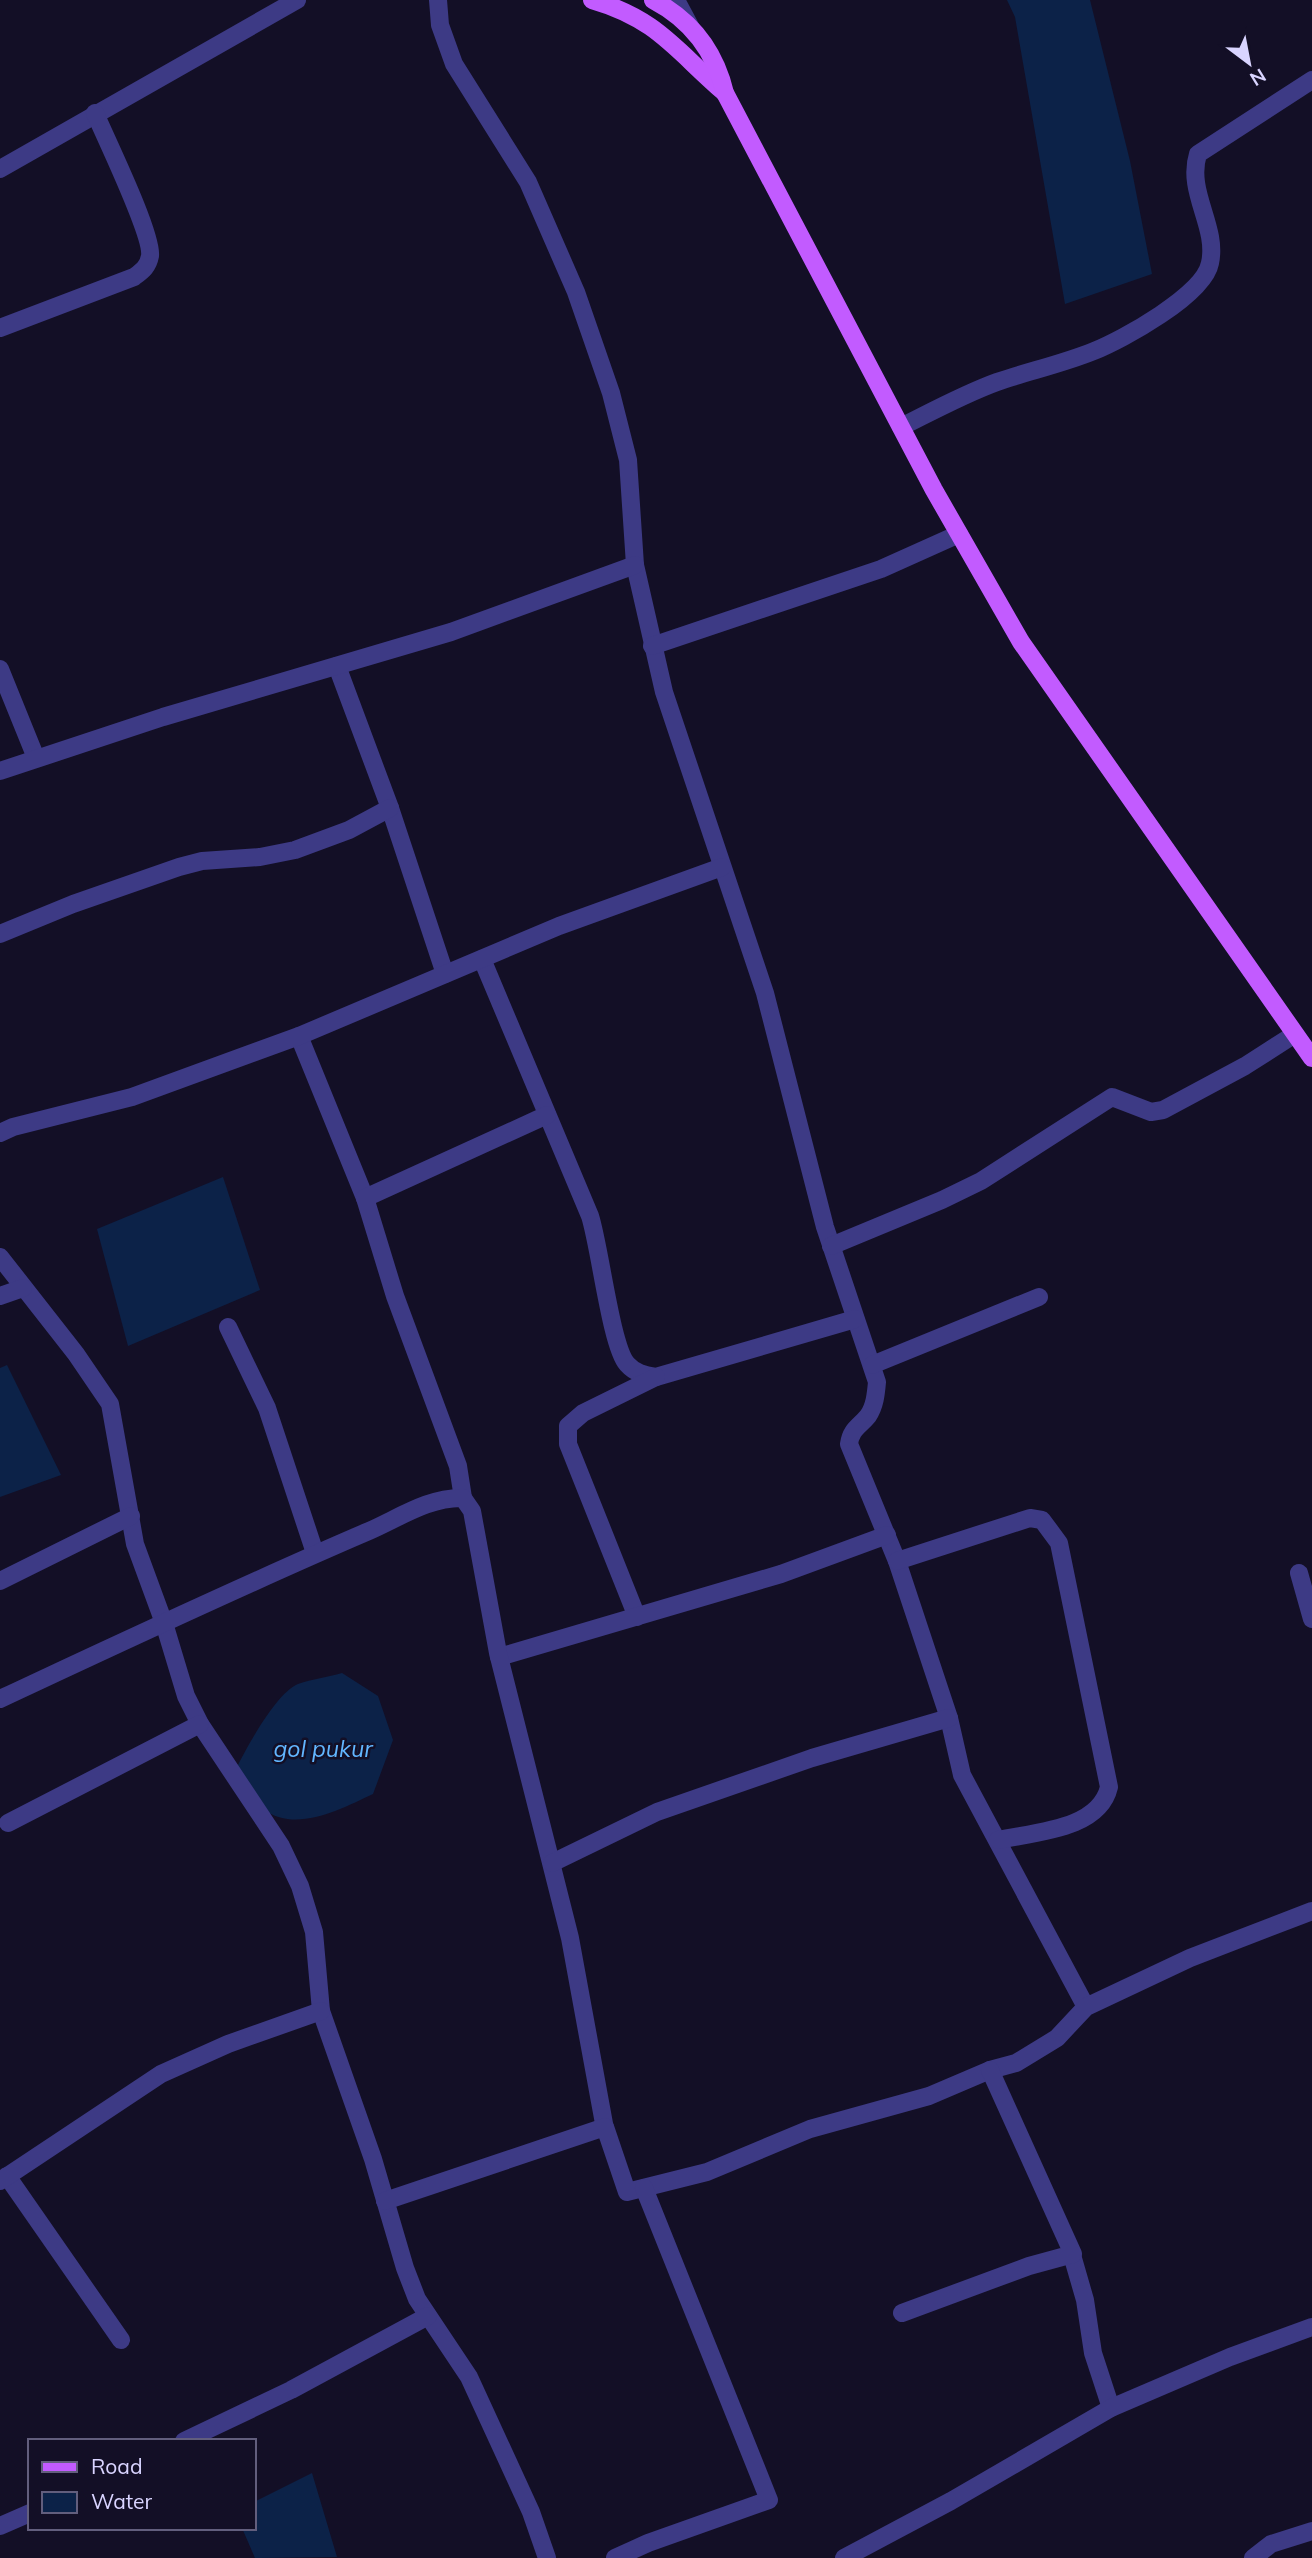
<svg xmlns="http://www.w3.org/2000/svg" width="1312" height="2558" font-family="Mulish,sans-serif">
	<rect width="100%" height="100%" fill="#130f26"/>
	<g fill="#0c2248">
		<path d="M1007,0H1090L1130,161L1152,274L1065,304L1015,17Z"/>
		<path d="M223,1177L260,1290L128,1346L97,1229Z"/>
		<path d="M7,1365L61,1475L0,1497V1368Z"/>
		<path d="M342,1673L378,1696L393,1740L373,1794C341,1809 297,1833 264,1810C253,1802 244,1781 236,1769C247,1747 276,1693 298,1684C312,1679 328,1677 342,1673Z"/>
		<path d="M312,2473L337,2557L255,2558L242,2528H254V2502Z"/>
	</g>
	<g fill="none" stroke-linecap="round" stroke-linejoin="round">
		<g stroke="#3d3a85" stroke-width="18">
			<path d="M438,0L440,25L454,64L528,182L576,292L611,393L628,460L635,565L664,692L765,993L825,1227L877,1382C876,1393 875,1406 868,1416C859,1427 851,1429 849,1444L897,1561L949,1718L962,1775L1086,2007"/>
			<path d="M0,169L297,0"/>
			<path d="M0,328L134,277C142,271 148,267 150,256C153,235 106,139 95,113"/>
			<path d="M901,427C933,411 964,394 997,382C1029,371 1062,364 1094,351C1122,340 1204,295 1210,263C1218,226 1186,192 1198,154L1312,80"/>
			<path d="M652,646L881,569L959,534"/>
			<path d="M337,666L390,808L445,974"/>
			<path d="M0,669L36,758"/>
			<path d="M0,771L163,717L451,632L635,565"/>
			<path d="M0,934L73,904L179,867L202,861L260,857L295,850L349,830L390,808"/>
			<path d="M482,959L590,1216C600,1247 611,1346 627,1364C635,1373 644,1375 656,1377L855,1319"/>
			<path d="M299,1036L365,1198"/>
			<path d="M0,1133L13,1127L132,1097L299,1036L559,926L722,867"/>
			<path d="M831,1246L942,1200L981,1181L1112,1097L1151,1112L1163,1110L1245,1066L1295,1034"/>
			<path d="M0,1257L76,1354L110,1404L135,1544L164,1623L186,1696L200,1724L281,1846L300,1886L314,1932L321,2011L373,2159L405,2268L417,2299L469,2377L531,2512L547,2558"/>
			<path d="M0,1296L23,1288"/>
			<path d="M228,1327L267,1408L315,1553"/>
			<path d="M872,1365L1039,1297"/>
			<path d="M463,1498L458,1466L395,1296L365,1198L547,1115"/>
			<path d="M897,1561L1030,1518L1042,1520L1059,1543L1109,1787C1099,1830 1034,1832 998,1840"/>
			<path d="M1299,1573L1312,1619"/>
			<path d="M0,1581L131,1516"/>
			<path d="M637,1617L568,1444V1426L583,1413L656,1377"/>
			<path d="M499,1657L781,1574L887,1535"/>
			<path d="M0,1699C122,1642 245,1584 369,1531C399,1518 429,1497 463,1498L472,1511L498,1653L570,1938L605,2129"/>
			<path d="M8,1823L200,1724"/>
			<path d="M552,1863L657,1812L812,1758L949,1718"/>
			<path d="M7,2176L121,2340"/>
			<path d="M0,2181L161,2074L228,2044L321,2011"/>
			<path d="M385,2201L605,2127L627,2192L707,2172L810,2129L929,2096L990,2070L1016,2063L1057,2038L1086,2007L1190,1958L1312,1911"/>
			<path d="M1072,2255L1085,2300L1093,2353L1111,2408"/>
			<path d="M902,2313L1029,2266L1073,2254L990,2070"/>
			<path d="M184,2441L291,2390L428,2316"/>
			<path d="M0,2526L30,2513"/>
			<path d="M615,2558L648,2543L769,2500L644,2188"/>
			<path d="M844,2558L951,2501L1111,2408L1230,2357L1312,2327"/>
			<path d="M1253,2558L1271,2544L1312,2531"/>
		</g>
		<path stroke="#3d3a85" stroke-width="18" d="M676,0L691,28"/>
		<g stroke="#c25bff" stroke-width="18">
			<path d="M592,0C658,19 676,51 725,93"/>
			<path d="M653,0C691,20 715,51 725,93L934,490L1021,642L1312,1058"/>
		</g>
	</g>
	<g text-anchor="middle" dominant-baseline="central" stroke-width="5" stroke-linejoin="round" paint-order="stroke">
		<g font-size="23" font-style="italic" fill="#62b6ff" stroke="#130f26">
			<text x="323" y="1748">gol pukur</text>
		</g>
	</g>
	<rect x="28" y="2439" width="228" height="91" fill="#130f26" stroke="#625e7d" stroke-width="2"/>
	<rect x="42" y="2462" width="35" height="10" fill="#c25bff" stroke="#625e7d" stroke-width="2"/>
	<text x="91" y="2474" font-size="21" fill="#d9d4ff">Road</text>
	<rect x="42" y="2492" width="35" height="21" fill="#0c2248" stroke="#625e7d" stroke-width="2"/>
	<text x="91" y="2509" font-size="21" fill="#d9d4ff">Water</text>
	<g transform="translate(1249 63) rotate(148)" stroke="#130f26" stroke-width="5" paint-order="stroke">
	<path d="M0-5L12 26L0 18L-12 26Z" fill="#d9d4ff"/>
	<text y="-10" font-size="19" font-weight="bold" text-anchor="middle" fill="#d9d4ff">N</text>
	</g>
</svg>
